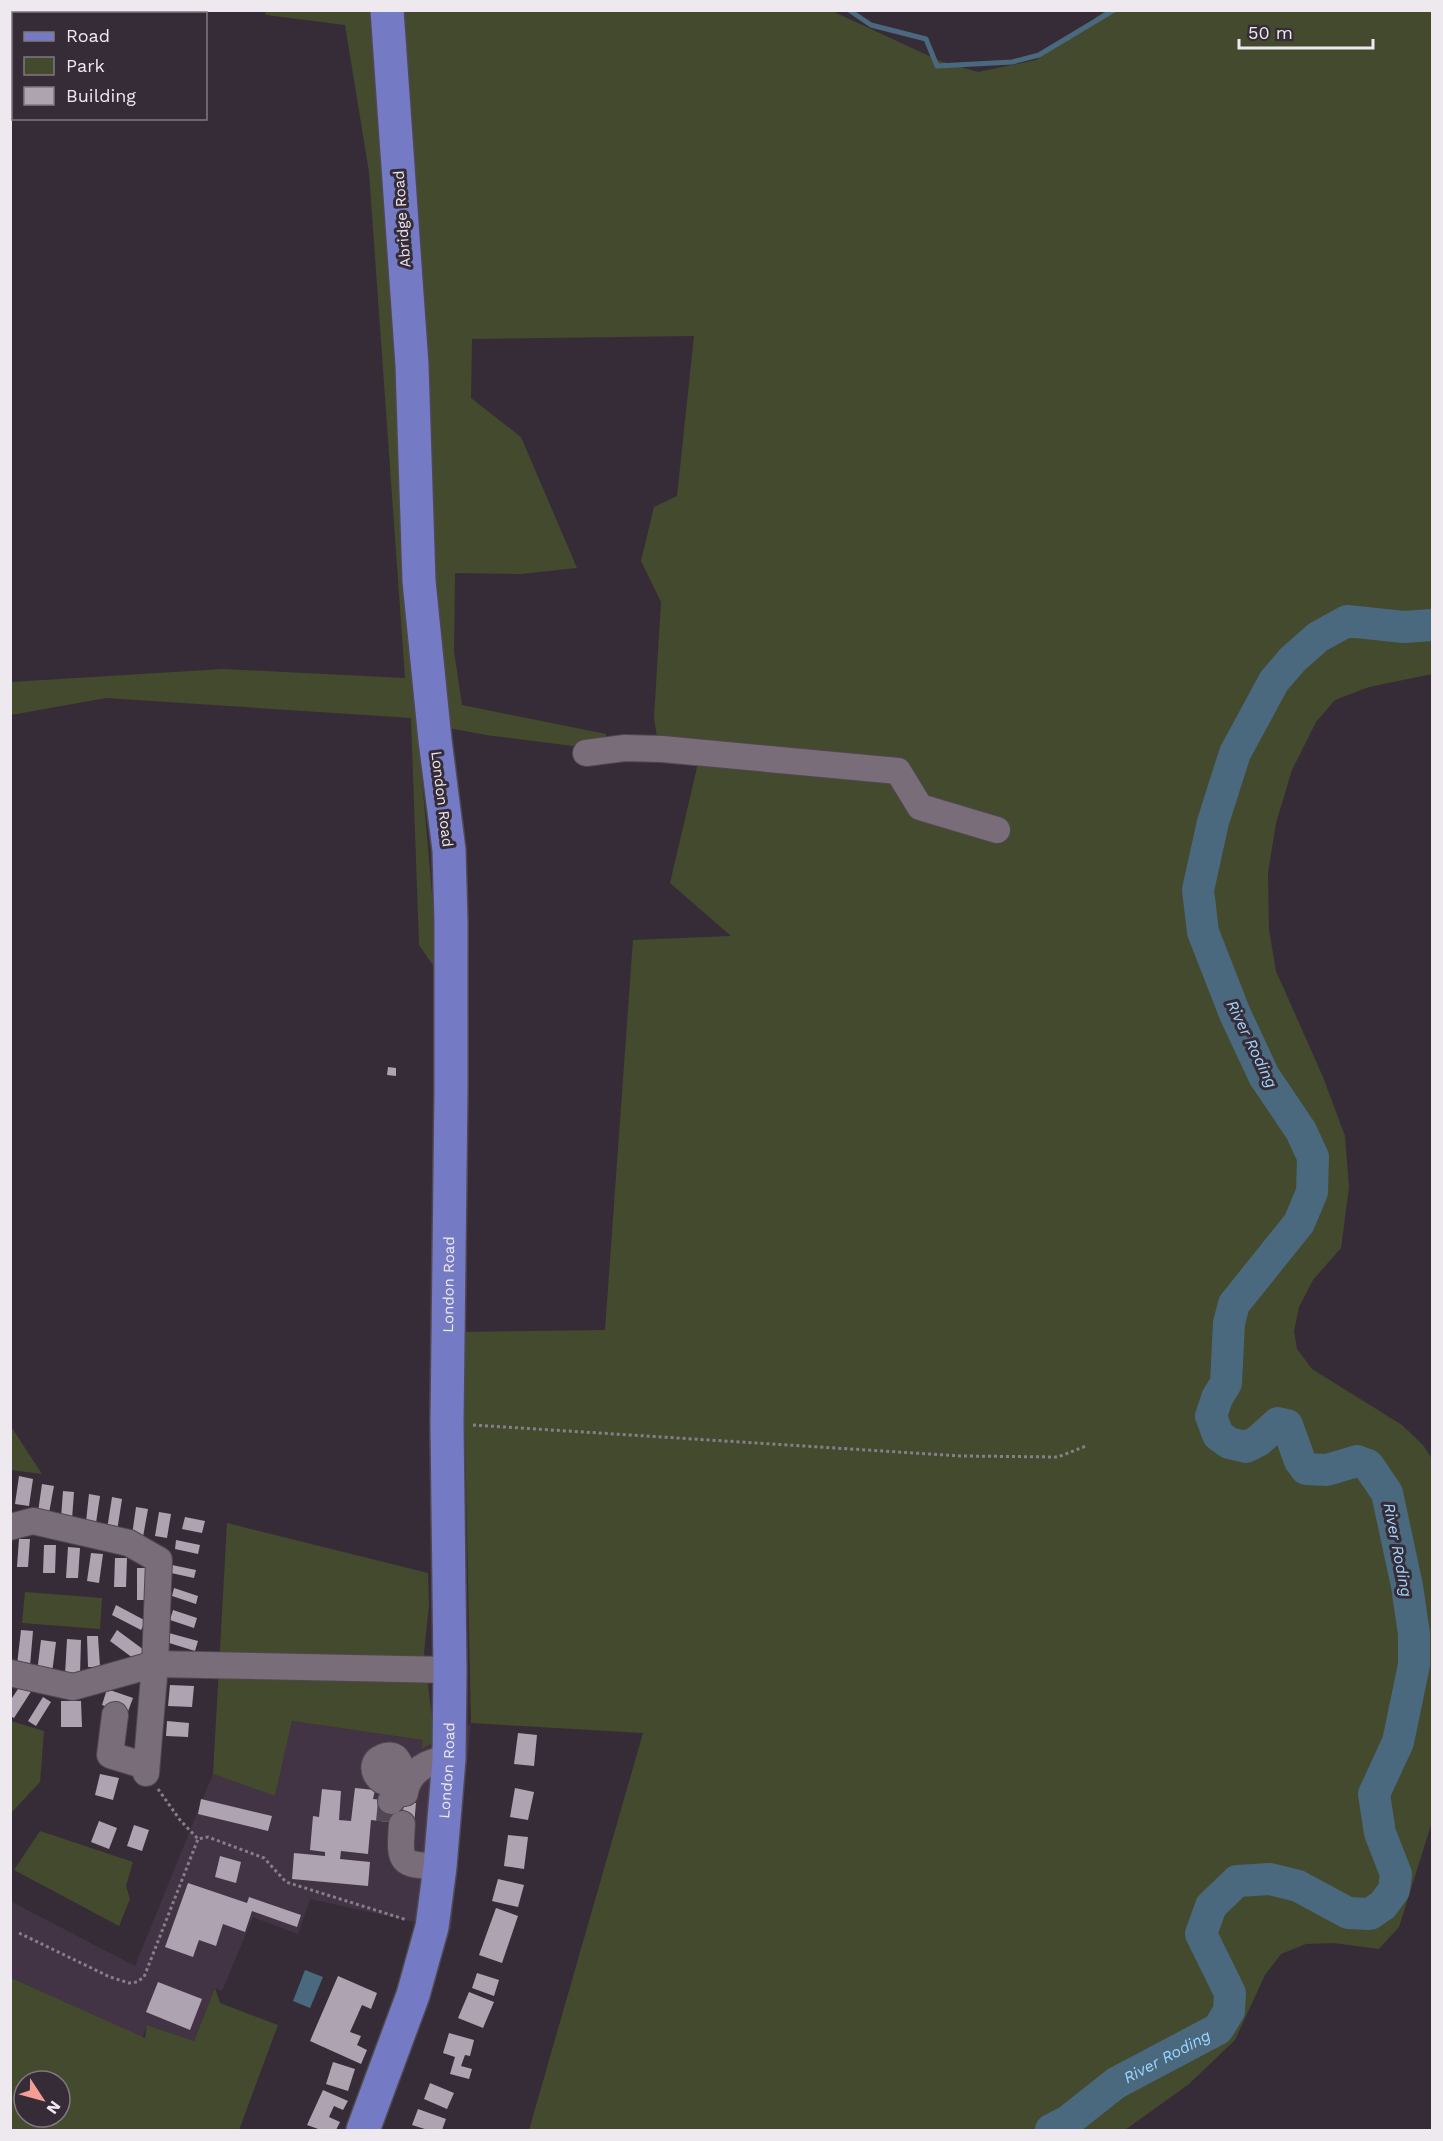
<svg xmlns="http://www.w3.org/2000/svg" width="1443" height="2141" font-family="'Work Sans',sans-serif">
	<rect width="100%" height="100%" fill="#362c37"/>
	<path fill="#423444" d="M292,1721L423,1740V1749L471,1723L451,1930L310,1899L298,1934L253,1917L222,1991L215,1988L194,2041L148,2025L142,2038L11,1979L10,1901L135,1966L213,1774L275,1796Z"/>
	<g fill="#444a2d" fill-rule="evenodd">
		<path d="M265,11H832L940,61L978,72L1036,60L1105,11H1432V674L1369,687L1335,700L1316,722L1292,770L1276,823L1268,873L1269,930L1276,971L1323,1077L1345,1136L1349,1187L1341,1248L1313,1280L1299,1307L1294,1331L1297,1349L1312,1369L1402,1425L1423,1445L1432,1459V1822L1399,1927L1379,1949L1333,1943L1306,1944L1281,1954L1265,1975L1235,2040L1189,2084L1125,2130H529L643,1733L471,1723L465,1432L459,1332L605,1330L633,940L731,936L670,883L702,746L657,737L654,718L661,602L641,561L654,507L677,496L694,336L472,339L471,398L521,437L577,568L520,574L455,573L454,651L462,705L606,734L604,750L486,735L417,722L439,974L419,945L411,718L106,698L11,715V682L223,669L405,678L369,172L345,25L266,15Z"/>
		<path d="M10,1425L42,1474L11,1470Z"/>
		<path d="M227,1523L428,1573L429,1606L424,1652L435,1742L422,1749L423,1740L292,1721L275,1796L213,1774Z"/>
		<path d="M25,1592L102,1598L100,1629L22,1623Z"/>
		<path d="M11,1721L44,1731L40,1782L11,1813Z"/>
		<path d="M40,1831L133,1862L126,1886L130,1899L119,1926L14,1870Z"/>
		<path d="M11,1978L145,2038L147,2025L194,2041L215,1988L220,2003L278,2025L239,2130H11ZM24,2081H60V2117H24Z"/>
	</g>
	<path fill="#4a687e" d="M305,1970L323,1977L310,2008L293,2001Z"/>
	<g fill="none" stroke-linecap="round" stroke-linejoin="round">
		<path stroke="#4a687e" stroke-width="5" d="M849,10L871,25L926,39L937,66L1012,62L1039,55L1114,10"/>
		<path stroke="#4a687e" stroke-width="32" id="s1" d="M1051,2130L1068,2121L1116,2083L1218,2029L1229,2011L1230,1993L1201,1934L1211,1906L1237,1881L1270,1879L1298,1886L1348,1913L1370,1914L1383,1905L1394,1890L1396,1874L1380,1833L1374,1794L1398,1742L1414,1665V1634L1407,1586L1387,1493L1368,1465L1357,1461L1327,1470L1306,1469L1300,1461L1287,1425L1278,1423L1258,1441L1246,1447L1229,1443L1218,1435L1211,1416L1217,1398L1226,1383L1229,1323L1234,1304L1299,1223L1312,1192L1313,1157L1301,1131L1264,1076L1235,1014L1203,932L1198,890L1213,822L1235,753L1274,681L1293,659L1318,637L1347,621L1404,627L1432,625"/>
	</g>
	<g fill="#ada3b1">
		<path d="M388,1067L396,1068V1076L387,1075Z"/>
		<path d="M19,1476L33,1479L29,1506L15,1504Z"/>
		<path d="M42,1484L54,1486L49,1513L38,1512Z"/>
		<path d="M63,1491L74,1492L72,1519L61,1518Z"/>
		<path d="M89,1494L100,1496L96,1523L86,1522Z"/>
		<path d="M112,1497L122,1499L117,1531L107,1529Z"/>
		<path d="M136,1507L148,1509L143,1537L132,1535Z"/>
		<path d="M159,1512L171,1514L167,1538L155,1536Z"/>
		<path d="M185,1517L205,1521L202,1533L182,1529Z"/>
		<path d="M19,1539H30L28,1567H17Z"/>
		<path d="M176,1540L200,1545L198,1554L175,1549Z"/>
		<path d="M44,1545H56L55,1573H43Z"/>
		<path d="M68,1547L80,1548L78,1578H66Z"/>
		<path d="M91,1553L103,1554L99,1583L87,1581Z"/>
		<path d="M115,1558H127L126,1587H114Z"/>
		<path d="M172,1565L196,1570L194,1578L171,1573Z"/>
		<rect x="137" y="1568" width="11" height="32"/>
		<path d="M174,1588L198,1596L196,1604L172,1596Z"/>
		<path d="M116,1605L146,1621L141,1630L112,1615Z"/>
		<path d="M173,1610L197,1618L194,1628L170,1620Z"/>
		<path d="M21,1630L33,1631L30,1666L17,1665Z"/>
		<path d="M117,1630L144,1650L137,1661L110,1641Z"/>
		<path d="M169,1633L198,1641L195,1651L166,1642Z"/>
		<path d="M87,1636H98L100,1667H88Z"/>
		<path d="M67,1639L81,1640L80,1675H65Z"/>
		<path d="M41,1640L56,1642L52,1673L37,1672Z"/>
		<path d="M22,1683L32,1690L14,1718L10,1716V1701Z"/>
		<path d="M170,1685L194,1686L192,1707L168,1706Z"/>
		<path d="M107,1689L133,1698L127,1714L102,1705Z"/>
		<path d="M43,1697L51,1702L36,1726L28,1721Z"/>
		<path d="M61,1701H81L82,1727H61Z"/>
		<path d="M167,1721L189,1723L188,1737L166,1736Z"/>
		<path d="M518,1733L537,1735L534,1766L514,1764Z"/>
		<path d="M100,1774L119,1778L113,1800L95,1795Z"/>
		<path d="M355,1788L375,1790L373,1799L416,1803L414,1825L371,1820L368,1854L341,1851L340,1859L370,1862L368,1886L292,1879L294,1853L325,1856V1852L310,1850L313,1816L319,1817L322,1789L341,1791L339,1820L351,1821Z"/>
		<path d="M515,1788L534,1792L528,1820L510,1817Z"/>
		<path d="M201,1799L272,1816L268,1831L198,1814Z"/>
		<path d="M99,1821L117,1828L109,1849L91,1842Z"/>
		<path d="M134,1825L149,1830L142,1851L127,1846Z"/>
		<path d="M508,1835L528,1837L524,1869L504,1866Z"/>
		<path d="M220,1856L241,1862L236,1883L215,1877Z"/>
		<path d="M498,1879L524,1885L518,1907L492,1901Z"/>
		<path d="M188,1883L247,1903L249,1897L301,1915L297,1927L252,1911L245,1932L223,1924L216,1946L199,1940L193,1957L165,1947Z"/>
		<path d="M496,1908L518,1916L502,1963L479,1955Z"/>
		<path d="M477,1973L499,1980L494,1996L472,1988Z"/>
		<path d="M338,1976L377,1993L371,2009L362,2005L350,2032L361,2036L357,2045L367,2050L361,2064L310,2041Z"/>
		<path d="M158,1982L202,1999L190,2030L146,2012Z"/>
		<path d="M469,1992L494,2002L483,2028L458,2018Z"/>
		<path d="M449,2033L474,2040L470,2056L465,2055L461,2066L472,2069L469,2079L450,2074L455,2057L443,2053Z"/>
		<path d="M333,2062L355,2069L348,2091L326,2084Z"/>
		<path d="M430,2083L454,2093L447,2109L424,2099Z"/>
		<path d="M323,2090L348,2101L343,2110L334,2106L329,2117L340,2122L336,2130H321L307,2125Z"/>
		<path d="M418,2109L446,2119L442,2130H428L412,2125Z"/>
	</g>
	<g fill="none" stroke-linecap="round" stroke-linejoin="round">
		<path stroke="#524853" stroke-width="26" stroke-dasharray="26 13" stroke-linecap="butt" d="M389,1822L391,1801"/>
		<defs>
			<g id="minor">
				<path d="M586,753L625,748L662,749L898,771L920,807L997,830"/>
				<path d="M10,1527L33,1521L129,1543L159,1560L155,1664L146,1773"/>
				<path d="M10,1673L73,1687L155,1664L450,1670"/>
				<path d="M115,1715L110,1755L146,1766"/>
				<path d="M405,1793C408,1771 429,1760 449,1759"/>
				<path d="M391,1801L411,1777C408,1775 405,1773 403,1771C399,1766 400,1759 393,1756C389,1755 387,1755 383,1757C360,1766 389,1800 402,1770"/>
				<path d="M402,1824C399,1865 400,1864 440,1867"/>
			</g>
			<g id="major">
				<path id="s2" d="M363,2130L413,1995L432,1927L440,1867L449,1759L450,1670L447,1423L451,1090V922L449,850L435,740L419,581L412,365L387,10"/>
			</g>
		</defs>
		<use href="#minor" stroke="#504850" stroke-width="28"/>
		<use href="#major" stroke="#504850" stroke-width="36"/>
		<g stroke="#877f88" stroke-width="3" stroke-dasharray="3 3" stroke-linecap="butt">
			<path d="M473,1425L961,1456L1058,1457L1086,1446"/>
			<path d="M158,1789L180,1820L198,1839L208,1837L264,1858L286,1882L407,1920"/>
			<path d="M19,1933L110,1977L129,1983L137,1982L144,1977L198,1839"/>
		</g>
		<use href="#minor" stroke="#786d79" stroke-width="26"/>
		<use href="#major" stroke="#747ac3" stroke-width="33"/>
	</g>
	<g text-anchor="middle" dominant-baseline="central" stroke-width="6" stroke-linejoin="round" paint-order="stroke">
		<g font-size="15" fill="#eee8ef" stroke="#362c37">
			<text transform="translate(402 219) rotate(-94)">Abridge Road</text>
			<text transform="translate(442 799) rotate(83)">London Road</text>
			<text stroke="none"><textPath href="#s2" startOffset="858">London Road</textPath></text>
			<text stroke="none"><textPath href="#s2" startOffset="372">London Road</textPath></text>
		</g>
		<g font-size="16" font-style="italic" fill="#9ed5fd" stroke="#362c37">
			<text transform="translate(1252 1044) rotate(64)">River Roding</text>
			<text transform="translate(1398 1550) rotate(79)">River Roding</text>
			<text stroke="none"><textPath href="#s1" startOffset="138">River Roding</textPath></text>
		</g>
	</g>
	<rect width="1443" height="2141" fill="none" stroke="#eee8ef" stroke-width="24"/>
	<rect x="12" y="12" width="195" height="108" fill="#362c37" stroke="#807781" stroke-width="1.5"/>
	<rect x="24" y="32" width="30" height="9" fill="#747ac3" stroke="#807781" stroke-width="1.5"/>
	<text x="66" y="42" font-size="18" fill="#eee8ef">Road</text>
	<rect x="24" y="57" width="30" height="18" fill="#444a2d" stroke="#807781" stroke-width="1.5"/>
	<text x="66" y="72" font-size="18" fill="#eee8ef">Park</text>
	<rect x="24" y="87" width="30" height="18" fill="#ada3b1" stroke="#807781" stroke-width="1.5"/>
	<text x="66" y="102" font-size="18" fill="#eee8ef">Building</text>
	<g transform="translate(42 2099) rotate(126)"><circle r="28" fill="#362c37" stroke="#807781" stroke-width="1.5"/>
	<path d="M0-4.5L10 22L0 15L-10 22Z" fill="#f59c94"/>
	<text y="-9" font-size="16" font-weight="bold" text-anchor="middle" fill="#eee8ef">N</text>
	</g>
	<path d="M1239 39v9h134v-9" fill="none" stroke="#eee8ef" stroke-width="3"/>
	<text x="1248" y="39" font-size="18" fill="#eee8ef" stroke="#362c37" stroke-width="4.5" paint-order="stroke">50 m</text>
</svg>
